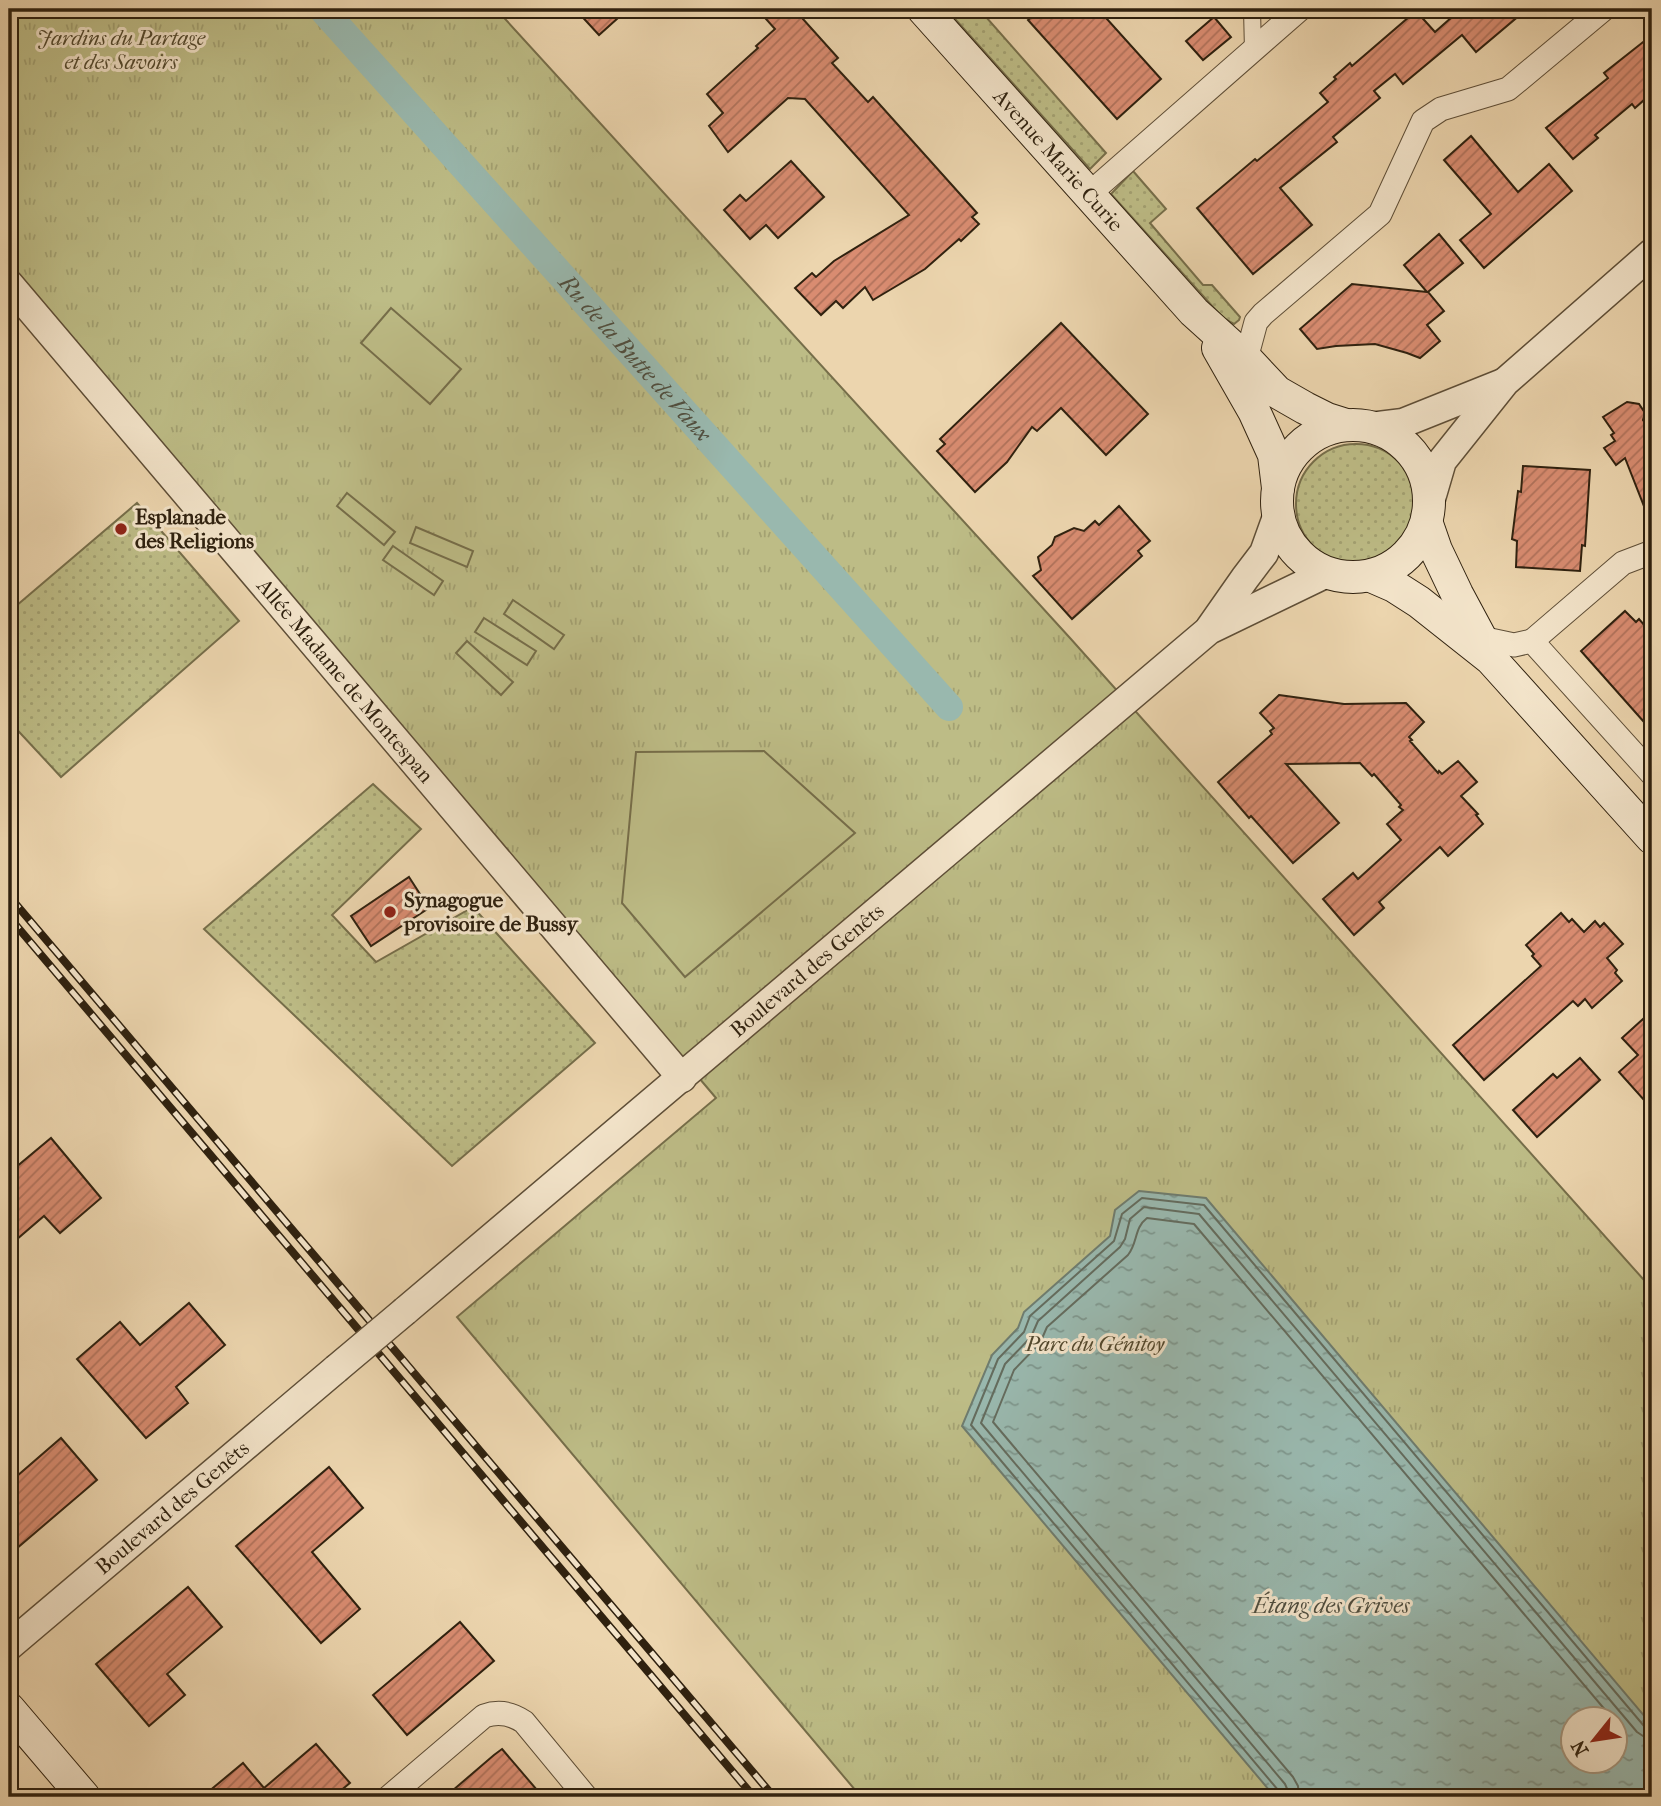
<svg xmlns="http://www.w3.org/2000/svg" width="1661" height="1806" font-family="'IM FELL French Canon',serif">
	<defs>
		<pattern id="grass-dots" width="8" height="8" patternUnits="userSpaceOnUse" patternTransform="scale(1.75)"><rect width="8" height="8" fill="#bdbc86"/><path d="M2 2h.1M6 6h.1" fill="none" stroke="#a3a172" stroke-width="1.8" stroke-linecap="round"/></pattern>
		<pattern id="park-tufts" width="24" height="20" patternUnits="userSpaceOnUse" patternTransform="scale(1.75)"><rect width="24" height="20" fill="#bdbc86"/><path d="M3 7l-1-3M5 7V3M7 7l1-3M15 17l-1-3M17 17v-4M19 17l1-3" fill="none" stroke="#a3a172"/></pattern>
		<pattern id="water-ripples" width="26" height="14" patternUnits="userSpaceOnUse" patternTransform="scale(1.75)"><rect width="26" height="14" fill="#99b8ae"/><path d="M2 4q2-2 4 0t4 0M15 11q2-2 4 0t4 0" fill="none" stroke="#7d958c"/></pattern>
		<pattern id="building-hatch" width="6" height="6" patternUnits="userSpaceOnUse" patternTransform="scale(1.75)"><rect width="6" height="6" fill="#d98c71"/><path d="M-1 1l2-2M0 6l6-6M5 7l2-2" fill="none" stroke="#b0725b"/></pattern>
	</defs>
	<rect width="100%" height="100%" fill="#ecd5ae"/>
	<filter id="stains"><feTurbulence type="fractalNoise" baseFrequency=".00286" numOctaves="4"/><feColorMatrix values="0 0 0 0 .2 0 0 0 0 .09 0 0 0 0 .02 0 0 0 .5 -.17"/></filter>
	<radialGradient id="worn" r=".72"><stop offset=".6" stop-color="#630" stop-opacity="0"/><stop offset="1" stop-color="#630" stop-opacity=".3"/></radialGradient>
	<g fill="url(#grass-dots)" stroke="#766e4a" stroke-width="2">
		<path d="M946,9H979L1106,153L1090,169Z"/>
		<path d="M1133,171L1166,209L1150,223L1203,285H1212L1240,317L1239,320L1234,324L1223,318L1111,194Z"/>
		<circle cx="1356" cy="504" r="60"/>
		<path d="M137,503L239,621L61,777L9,721V612Z"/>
		<path d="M373,784L421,829L332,915L376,962L473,907L595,1043L452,1166L204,929Z"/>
	</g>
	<path fill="url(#park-tufts)" stroke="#766e4a" stroke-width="2" fill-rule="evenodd" d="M9,9H496L1070,638L1652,1289V1797H861L457,1317L716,1098L9,264ZM1574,1718H1616V1760H1574Z"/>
	<g fill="#bdbc86" stroke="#766e4a" stroke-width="2">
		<path d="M391,308L461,369L430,404L361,343Z"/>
		<path d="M347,493L395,532L384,545L337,506Z"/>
		<path d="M416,527L473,551L467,567L410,543Z"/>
		<path d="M393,546L443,581L434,595L383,560Z"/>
		<path d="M513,600L564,635L554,649L504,614Z"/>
		<path d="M484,618L536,651L527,665L475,632Z"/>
		<path d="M467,641L513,682L501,695L456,653Z"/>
		<path d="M764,751L855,833L685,977L622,903L636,752Z"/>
	</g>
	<path fill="url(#water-ripples)" stroke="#6f7c6e" stroke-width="2" fill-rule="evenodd" d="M1139,1191L1206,1198L1652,1725V1797H1275L962,1426L992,1355L1018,1328L1024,1312L1110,1236L1115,1210ZM1574,1718H1616V1760H1574Z"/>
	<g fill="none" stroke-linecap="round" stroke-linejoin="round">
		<g stroke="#646c5e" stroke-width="2">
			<path d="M1280,1797L1278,1790L971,1425L998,1359L1024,1332L1030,1316L1114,1241L1122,1214L1142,1198L1204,1205L1644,1726L1652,1729"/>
			<path d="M1289,1797L1288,1791L1285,1784L981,1423L1005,1364L1031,1337L1038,1321L1120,1247L1125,1239L1130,1219L1144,1207L1199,1214L1637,1732L1643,1736L1652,1738"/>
			<path d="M1299,1797L1298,1786L1293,1777L993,1422L1014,1370L1040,1343L1047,1327L1128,1255C1138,1242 1134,1228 1147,1218L1194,1224L1612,1718"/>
		</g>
		<path stroke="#99b8ae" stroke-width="28" id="s1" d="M322,9L949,707"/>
	</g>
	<g fill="url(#building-hatch)" stroke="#2f210f" stroke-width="2">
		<path d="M575,9H628L599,35Z"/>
		<path d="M757,9H794L838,58L832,63L868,102L873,97L977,213L972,217L979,224L961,241L959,239L925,269L873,300L865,287L843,308L836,301L821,315L795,288L812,273L816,277L834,261L909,215L805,99L788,98L728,152L709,126L723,113L707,94L758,48L756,46L775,29Z"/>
		<path d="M1041,9H1098L1161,79L1117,119L1028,20Z"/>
		<path d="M1461,9H1527L1476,52L1462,35L1403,84L1395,74L1374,91L1380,98L1333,137L1337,142L1280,188L1312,225L1253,274L1197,208L1255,159L1257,161L1328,102L1320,93L1336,79L1334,77L1350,63L1352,66L1416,11L1435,32Z"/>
		<path d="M1214,17L1231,37L1203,60L1186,41Z"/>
		<path d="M1652,35V93L1635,108L1632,104L1595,135L1598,138L1573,159L1546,128L1608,78L1604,73Z"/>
		<path d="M1471,136L1518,192L1549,164L1572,191L1484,268L1460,240L1491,214L1444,160Z"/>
		<path d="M791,161L824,197L778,238L766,225L750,239L724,210L740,195L746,201Z"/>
		<path d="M1439,234L1463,263L1428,292L1444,311L1427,325L1440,341L1420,358L1407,353L1375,344L1336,346L1317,349L1300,329L1352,284L1427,292L1404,265Z"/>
		<path d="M1061,323L1148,414L1106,455L1061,408L1037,431L1032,427L1007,462L975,492L937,451L945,444L940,439Z"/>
		<path d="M1627,402L1639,404L1645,413L1643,420L1652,433L1651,524L1625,458L1616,465L1604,448L1615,441L1611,435L1614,433L1603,417Z"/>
		<path d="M1523,466L1590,470L1585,546L1582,545L1580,571L1516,567L1517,541L1512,539L1518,491L1521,492Z"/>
		<path d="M1119,506L1150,541L1138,551L1142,556L1072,619L1033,576L1041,570L1038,557L1052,545L1055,537L1074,528L1084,531L1095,521L1099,525Z"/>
		<path d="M1625,611L1636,622L1639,619L1652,634V731L1581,651Z"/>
		<path d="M1279,695L1344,704L1406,703L1424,722L1409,737L1412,740L1410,741L1438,773L1439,771L1442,774L1458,761L1477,782L1461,796L1478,814L1476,815L1483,824L1448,856L1440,847L1379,902L1384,908L1354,935L1323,899L1353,873L1358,879L1401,840L1387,824L1403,810L1399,807L1401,805L1374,774L1372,776L1360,763L1286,764L1339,823L1293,863L1251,816L1249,818L1218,782L1272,734L1270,731L1274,728L1260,713Z"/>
		<path d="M409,877L429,908L371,946L351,916Z"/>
		<path d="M1561,913L1569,922L1572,919L1584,932L1595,921L1600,927L1604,923L1623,944L1607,958L1617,970L1615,973L1622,981L1592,1008L1585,999L1578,1006L1573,1001L1484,1080L1453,1045L1541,966L1532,956L1534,954L1526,945Z"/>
		<path d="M1643,1019L1652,1030V1109L1619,1072L1638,1055L1622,1038Z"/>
		<path d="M1580,1058L1600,1080L1537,1137L1513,1110L1553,1074L1557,1078Z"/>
		<path d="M51,1138L101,1198L60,1233L44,1216L9,1246V1173Z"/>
		<path d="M189,1303L225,1345L176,1387L188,1403L146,1438L77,1359L120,1322L140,1345Z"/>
		<path d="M61,1438L97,1480L9,1555V1483Z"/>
		<path d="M329,1467L363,1508L312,1552L360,1609L321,1643L236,1546Z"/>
		<path d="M188,1587L222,1627L167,1674L185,1695L149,1726L96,1664Z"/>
		<path d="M460,1622L494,1661L407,1735L373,1695Z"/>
		<path d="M316,1744L350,1783L333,1797H202L243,1763L264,1788Z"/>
		<path d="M502,1749L543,1797H445L494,1755Z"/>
	</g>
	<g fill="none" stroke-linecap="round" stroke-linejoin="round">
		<defs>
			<path id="pedestrian" d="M1252,9L1253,51"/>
			<g id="minor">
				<path d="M1089,194L1300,9"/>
				<path d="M1246,359L1256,322L1263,314L1380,214L1423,121L1441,109L1508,89L1604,9"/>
				<path d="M1481,638L1514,645L1532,641L1652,774"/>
				<path d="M1532,641L1623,563L1652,552"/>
				<path d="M389,1797L484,1716C498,1711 511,1713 524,1722L586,1797"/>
			</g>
			<g id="tertiary">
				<path id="s2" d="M9,284L682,1078"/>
				<path d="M1370,427L1403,423L1503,383"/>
				<path d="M1430,502L1442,461L1505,382L1652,253"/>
				<path d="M1210,628L1245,578L1264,553L1278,514"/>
				<path id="s3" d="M405,1311L1209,630L1327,573"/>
				<path id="s4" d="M9,1646L336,1369"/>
			</g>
			<g id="secondary">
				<path id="s5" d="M923,9L1194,312L1246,359L1277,392L1305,408L1327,419L1346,425"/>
				<path d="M1218,348L1254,411L1274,455L1278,488"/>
				<circle cx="1353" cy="501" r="76"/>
				<path d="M1427,524L1436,550L1457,594L1486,648"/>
				<path d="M1371,576L1394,586L1419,602L1491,659L1652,838"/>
				<path d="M9,1709L84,1797"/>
			</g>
		</defs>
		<use href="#pedestrian" stroke="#5e4e37" stroke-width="18"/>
		<use href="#minor" stroke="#5e4e37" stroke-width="25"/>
		<use href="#tertiary" stroke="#5e4e37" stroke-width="31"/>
		<use href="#secondary" stroke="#2f210f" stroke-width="34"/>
		<use href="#pedestrian" stroke="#f3e4ca" stroke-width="16"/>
		<use href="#minor" stroke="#f3e4ca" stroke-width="23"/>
		<use href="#tertiary" stroke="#f3e4ca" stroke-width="28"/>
		<use href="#secondary" stroke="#f3e4ca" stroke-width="32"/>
		<defs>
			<g id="rail">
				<path d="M9,896L774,1797"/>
				<path d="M9,917L754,1797"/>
			</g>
		</defs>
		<use href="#rail" stroke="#2f210f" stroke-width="8"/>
		<use href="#rail" stroke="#f3e4ca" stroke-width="5" stroke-dasharray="16" stroke-linecap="butt"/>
		<defs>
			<path id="tertiary-bridge" d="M336,1369L405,1311"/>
		</defs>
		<use href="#tertiary-bridge" stroke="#5e4e37" stroke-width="31" stroke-linecap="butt"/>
		<use href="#tertiary-bridge" stroke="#f3e4ca" stroke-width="28"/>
	</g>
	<g fill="#8f2418" stroke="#f3e4ca" stroke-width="2.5">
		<circle cx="121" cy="529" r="7"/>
		<circle cx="390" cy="912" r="7"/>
	</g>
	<g text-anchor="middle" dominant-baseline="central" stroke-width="6" stroke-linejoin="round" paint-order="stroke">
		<g font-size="21" font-style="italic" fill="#52482d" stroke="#f3e4ca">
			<text x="121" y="38">Jardins du Partage<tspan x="121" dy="24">et des Savoirs</tspan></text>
			<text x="1095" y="1344">Parc du Génitoy</text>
		</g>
		<g font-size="21" fill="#2f210f" stroke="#f3e4ca">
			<text stroke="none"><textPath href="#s5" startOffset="203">Avenue Marie Curie</textPath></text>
			<text stroke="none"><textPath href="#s2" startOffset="520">Allée Madame de Montespan</textPath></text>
			<text stroke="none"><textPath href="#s3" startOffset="527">Boulevard des Genêts</textPath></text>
			<text stroke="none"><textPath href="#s4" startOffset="214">Boulevard des Genêts</textPath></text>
		</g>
		<g font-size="21" font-weight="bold" fill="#2f210f" stroke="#f3e4ca" text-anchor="start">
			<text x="135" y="517">Esplanade<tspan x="135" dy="24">des Religions</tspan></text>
			<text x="404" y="900">Synagogue<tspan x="404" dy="24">provisoire de Bussy</tspan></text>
		</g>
		<g font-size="23" font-style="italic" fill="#4f4e3f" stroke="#f3e4ca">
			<text stroke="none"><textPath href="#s1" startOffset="469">Ru de la Butte de Vaux</textPath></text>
			<text x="1331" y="1605">Étang des Grives</text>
		</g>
	</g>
	<rect width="1661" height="1806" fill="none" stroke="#ecd5ae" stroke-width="35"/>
	<rect x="10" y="10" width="1640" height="1785" fill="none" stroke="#2f210f" stroke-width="3.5"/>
	<rect x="18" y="18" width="1626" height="1771" fill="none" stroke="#2f210f" stroke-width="2"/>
	<g transform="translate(1594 1740) rotate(240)"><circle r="33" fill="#f3e4ca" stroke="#a5967f" stroke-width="2"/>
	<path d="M0-5L12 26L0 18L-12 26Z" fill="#8f2418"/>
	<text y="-10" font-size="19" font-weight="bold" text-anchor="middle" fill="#2f210f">N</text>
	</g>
	<rect width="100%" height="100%" filter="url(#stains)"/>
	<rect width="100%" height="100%" fill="url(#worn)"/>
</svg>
